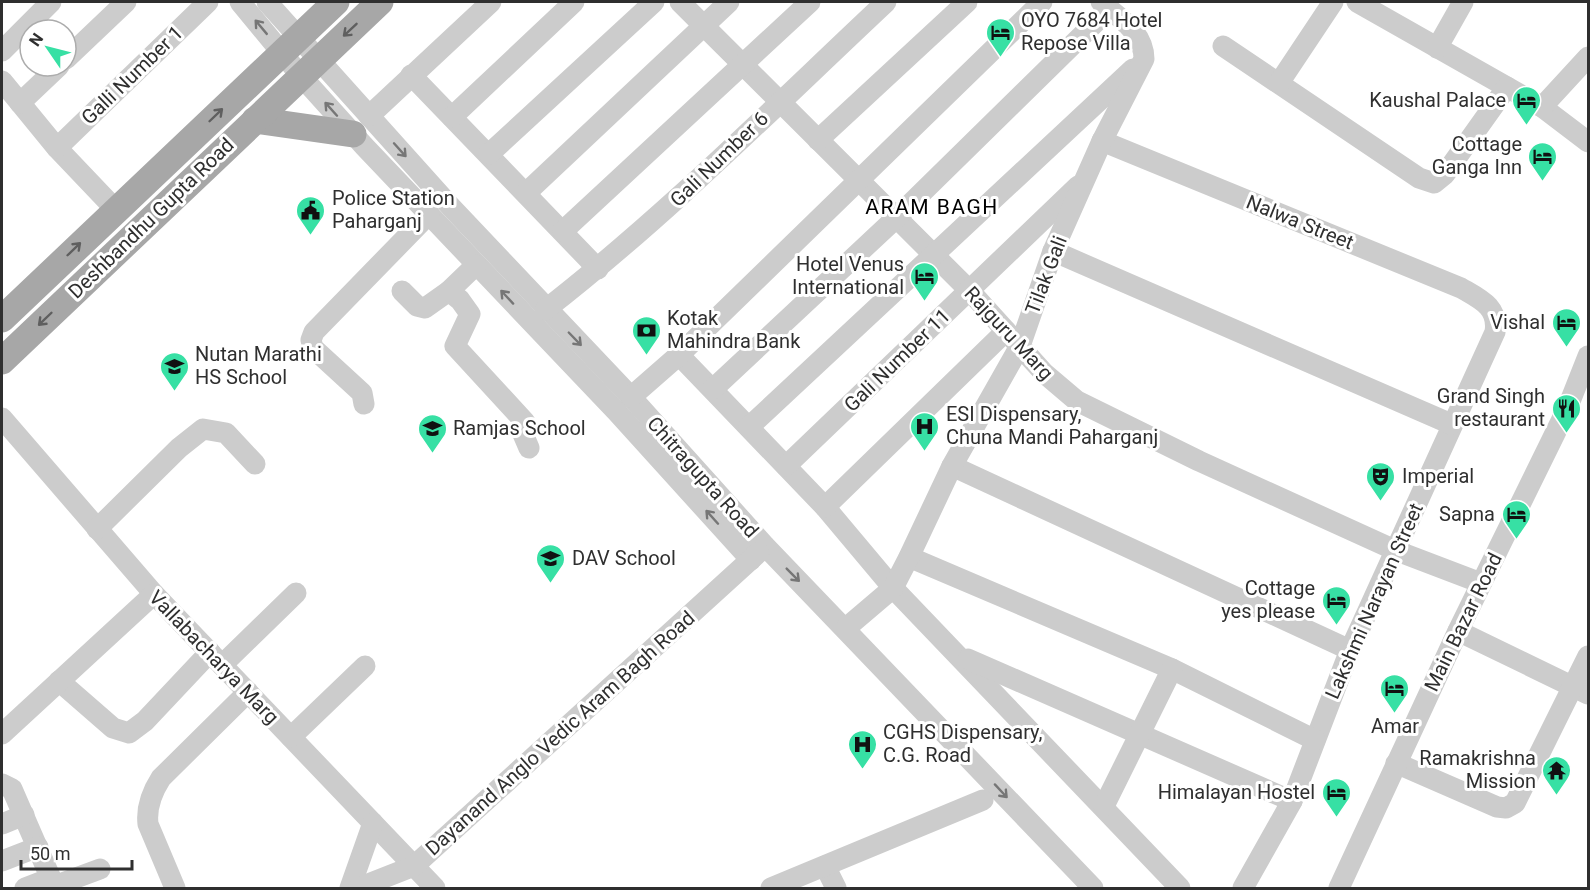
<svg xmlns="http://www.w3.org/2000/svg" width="1590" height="890" font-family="Roboto,sans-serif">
	<rect width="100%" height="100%" fill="#fff"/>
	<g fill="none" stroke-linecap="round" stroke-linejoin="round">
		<g stroke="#ccc" stroke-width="21">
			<path d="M240,2L301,76L364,146L616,411L751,560"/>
			<path d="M267,2L451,207L631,397L765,546L1093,888"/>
			<path d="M680,2L969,290L1044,373L1077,401L1199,461L1397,551L1481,583"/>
			<path d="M1357,2L1542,107L1588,142"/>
			<path d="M1223,46L1419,178L1434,183L1445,174L1507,87"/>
			<path d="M1437,48L1463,2"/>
			<path d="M2,51L51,2"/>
			<path d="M66,59L126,2"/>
			<path d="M411,75L598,269"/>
			<path d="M2,81L57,148L116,210"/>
			<path d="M1279,83L1333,2"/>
			<path d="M20,103L59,66"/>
			<path d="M1542,107L1588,57"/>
			<path d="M369,116L491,2"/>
			<path d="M452,117L574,2"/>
			<path d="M818,140L967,2"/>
			<path d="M1102,141L1461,288C1480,299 1499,307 1495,332L1350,650L1292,801L1243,888"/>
			<path d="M57,148L208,2"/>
			<path d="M489,154L654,2"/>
			<path d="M526,193L729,2"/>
			<path d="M563,231L810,2"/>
			<path d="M1053,251L1451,424"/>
			<path d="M402,291L417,306L425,308L449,291L460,300L470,314L455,346L525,422L523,434L529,448"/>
			<path d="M449,291L476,265"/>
			<path d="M545,310C667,215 774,107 886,2"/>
			<path d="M679,355L825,507L893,588L1180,888"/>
			<path d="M713,389L896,218L1109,9"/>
			<path d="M631,397L679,355L1042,2"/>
			<path d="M364,404L362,393L313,348L311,340L314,332L429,214"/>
			<path d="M2,418L154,594L435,888"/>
			<path d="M749,427L1133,69"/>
			<path d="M786,466L1078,186"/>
			<path d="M952,466L1350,650"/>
			<path d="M825,507L1006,331"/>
			<path d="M97,529L179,448L203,429L226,433L255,464"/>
			<path d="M909,557L1172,669L1315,740"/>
			<path d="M846,628L893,588L909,557L952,466L1020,346L1053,251L1102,141L1144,59C1144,32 1119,18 1101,2"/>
			<path d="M1458,631L1588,694"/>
			<path d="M968,659L1292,801"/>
			<path d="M222,665L296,593"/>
			<path d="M59,681L113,728L129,733L145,721L210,652"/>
			<path d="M2,734L154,594"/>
			<path d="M291,737L365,666"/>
			<path d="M1396,763L1497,807L1506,808L1515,803L1588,656"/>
			<path d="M2,784L12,789L55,888"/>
			<path d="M1104,806L1172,669"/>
			<path d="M2,824L24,815"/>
			<path d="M2,861L38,847"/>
			<path d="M825,866L836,888"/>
			<path d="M54,886L100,869"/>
			<path d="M25,888L51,878"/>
			<path d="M175,888L148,824C146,807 152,792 161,778L248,692"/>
			<path d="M350,888L373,823"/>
			<path d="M358,888L414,866L759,552"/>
			<path d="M771,888L983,800"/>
			<path d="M1339,888L1458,631L1567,409L1588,356"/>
		</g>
		<g stroke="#a7a7a7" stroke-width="27">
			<path d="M255,120L353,134"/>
			<path d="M2,319L336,2"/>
			<path d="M2,361L380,2"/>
		</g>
	</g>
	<defs><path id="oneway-shaft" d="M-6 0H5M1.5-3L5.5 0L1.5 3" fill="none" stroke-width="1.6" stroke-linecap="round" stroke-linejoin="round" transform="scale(1.5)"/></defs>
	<g stroke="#767676">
		<use href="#oneway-shaft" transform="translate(261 27) rotate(-130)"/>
		<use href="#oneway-shaft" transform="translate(331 109) rotate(-132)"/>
		<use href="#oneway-shaft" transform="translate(400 150) rotate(48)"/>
		<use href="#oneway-shaft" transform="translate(507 297) rotate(-133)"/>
		<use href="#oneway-shaft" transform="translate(575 339) rotate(46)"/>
		<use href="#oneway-shaft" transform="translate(712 517) rotate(-132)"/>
		<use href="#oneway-shaft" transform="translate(793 575) rotate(45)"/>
		<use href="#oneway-shaft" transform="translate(1001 791) rotate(47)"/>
	</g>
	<g stroke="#5f5f5f">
		<use href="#oneway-shaft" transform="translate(350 30) rotate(137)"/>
		<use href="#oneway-shaft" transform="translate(216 115) rotate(-44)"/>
		<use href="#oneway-shaft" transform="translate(74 249) rotate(-44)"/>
		<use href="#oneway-shaft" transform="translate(45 319) rotate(136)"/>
	</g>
	<defs>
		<symbol id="hotel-pin" viewBox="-11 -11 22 30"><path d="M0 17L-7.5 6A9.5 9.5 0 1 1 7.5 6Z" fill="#37e0a4" stroke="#fff"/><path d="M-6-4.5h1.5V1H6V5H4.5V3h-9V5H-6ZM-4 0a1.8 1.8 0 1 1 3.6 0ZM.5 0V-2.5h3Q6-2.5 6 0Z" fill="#111"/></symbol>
		<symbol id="civic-pin" viewBox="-11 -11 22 30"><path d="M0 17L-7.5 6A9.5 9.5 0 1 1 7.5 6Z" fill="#37e0a4" stroke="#fff"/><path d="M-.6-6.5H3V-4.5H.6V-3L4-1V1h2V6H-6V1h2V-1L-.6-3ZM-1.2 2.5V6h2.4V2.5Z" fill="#111"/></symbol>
		<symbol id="bank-pin" viewBox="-11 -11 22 30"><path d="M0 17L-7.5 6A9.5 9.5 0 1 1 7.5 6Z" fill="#37e0a4" stroke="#fff"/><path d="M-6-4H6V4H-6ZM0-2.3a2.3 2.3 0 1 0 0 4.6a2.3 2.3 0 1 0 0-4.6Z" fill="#111"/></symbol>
		<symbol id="school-pin" viewBox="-11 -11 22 30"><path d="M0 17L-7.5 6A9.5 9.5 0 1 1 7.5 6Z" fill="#37e0a4" stroke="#fff"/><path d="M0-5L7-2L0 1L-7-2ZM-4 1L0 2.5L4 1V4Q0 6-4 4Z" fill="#111"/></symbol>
		<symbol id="restaurant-pin" viewBox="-11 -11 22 30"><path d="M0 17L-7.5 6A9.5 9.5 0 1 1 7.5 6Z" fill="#37e0a4" stroke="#fff"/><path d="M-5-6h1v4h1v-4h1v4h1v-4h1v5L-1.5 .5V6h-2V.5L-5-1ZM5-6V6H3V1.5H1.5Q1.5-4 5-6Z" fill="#111"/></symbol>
		<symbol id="hospital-pin" viewBox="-11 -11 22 30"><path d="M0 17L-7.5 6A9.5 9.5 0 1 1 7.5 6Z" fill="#37e0a4" stroke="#fff"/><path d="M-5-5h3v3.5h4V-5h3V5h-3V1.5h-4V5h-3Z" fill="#111"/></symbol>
		<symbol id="theatre-pin" viewBox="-11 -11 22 30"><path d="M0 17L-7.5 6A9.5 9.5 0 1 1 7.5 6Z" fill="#37e0a4" stroke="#fff"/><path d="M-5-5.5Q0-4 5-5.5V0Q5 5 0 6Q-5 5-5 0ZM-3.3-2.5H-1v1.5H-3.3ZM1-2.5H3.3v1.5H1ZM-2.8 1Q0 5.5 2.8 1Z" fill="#111"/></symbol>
		<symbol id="temple-pin" viewBox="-11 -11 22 30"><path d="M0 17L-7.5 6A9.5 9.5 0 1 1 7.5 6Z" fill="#37e0a4" stroke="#fff"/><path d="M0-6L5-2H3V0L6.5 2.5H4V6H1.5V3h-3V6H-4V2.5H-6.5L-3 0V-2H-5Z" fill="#111"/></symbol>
	</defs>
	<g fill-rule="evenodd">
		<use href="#hotel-pin" x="984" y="16" width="33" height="45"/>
		<use href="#hotel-pin" x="1510" y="84" width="33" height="45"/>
		<use href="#hotel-pin" x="1526" y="140" width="33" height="45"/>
		<use href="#civic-pin" x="294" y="194" width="33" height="45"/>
		<use href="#hotel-pin" x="908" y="260" width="33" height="45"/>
		<use href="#hotel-pin" x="1550" y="306" width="33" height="45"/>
		<use href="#bank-pin" x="630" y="314" width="33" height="45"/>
		<use href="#school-pin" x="158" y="350" width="33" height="45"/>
		<use href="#restaurant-pin" x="1550" y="392" width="33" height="45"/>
		<use href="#hospital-pin" x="908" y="410" width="33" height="45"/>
		<use href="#school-pin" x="416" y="412" width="33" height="45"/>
		<use href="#theatre-pin" x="1364" y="460" width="33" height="45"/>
		<use href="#hotel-pin" x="1500" y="498" width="33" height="45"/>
		<use href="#school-pin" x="534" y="542" width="33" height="45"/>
		<use href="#hotel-pin" x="1320" y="584" width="33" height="45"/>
		<use href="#hotel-pin" x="1378" y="672" width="33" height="45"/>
		<use href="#hospital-pin" x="846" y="728" width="33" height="45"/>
		<use href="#temple-pin" x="1540" y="754" width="33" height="45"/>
		<use href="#hotel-pin" x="1320" y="776" width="33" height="45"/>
	</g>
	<g text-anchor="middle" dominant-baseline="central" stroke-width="6" stroke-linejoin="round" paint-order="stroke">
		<g font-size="20" fill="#2f2f2f" stroke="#fff" text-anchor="start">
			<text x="1021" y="20">OYO 7684 Hotel<tspan x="1021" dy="23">Repose Villa</tspan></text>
			<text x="1506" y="100" text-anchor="end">Kaushal Palace</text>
			<text x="1522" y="144" text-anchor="end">Cottage<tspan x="1522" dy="23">Ganga Inn</tspan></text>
			<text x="332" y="198">Police Station<tspan x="332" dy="23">Paharganj</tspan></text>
			<text x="904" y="264" text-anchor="end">Hotel Venus<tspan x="904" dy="23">International</tspan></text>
			<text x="667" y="318">Kotak<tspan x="667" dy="23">Mahindra Bank</tspan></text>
			<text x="1545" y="322" text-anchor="end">Vishal</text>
			<text x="195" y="354">Nutan Marathi<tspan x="195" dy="23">HS School</tspan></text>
			<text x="1545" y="396" text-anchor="end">Grand Singh<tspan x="1545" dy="23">restaurant</tspan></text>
			<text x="946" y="414">ESI Dispensary,<tspan x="946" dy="23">Chuna Mandi Paharganj</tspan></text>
			<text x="453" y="428">Ramjas School</text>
			<text x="1402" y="476">Imperial</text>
			<text x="1495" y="514" text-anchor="end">Sapna</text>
			<text x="572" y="558">DAV School</text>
			<text x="1315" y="588" text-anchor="end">Cottage<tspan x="1315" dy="23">yes please</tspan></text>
			<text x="1395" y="726" text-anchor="middle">Amar</text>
			<text x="883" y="732">CGHS Dispensary,<tspan x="883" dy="23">C.G. Road</tspan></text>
			<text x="1536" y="758" text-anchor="end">Ramakrishna<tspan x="1536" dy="23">Mission</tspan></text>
			<text x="1315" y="792" text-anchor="end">Himalayan Hostel</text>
		</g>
		<g font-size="20" fill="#2f2f2f" stroke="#fff">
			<text transform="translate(132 75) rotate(-44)">Galli Number 1</text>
			<text transform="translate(719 159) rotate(-44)">Gali Number 6</text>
			<text transform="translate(151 218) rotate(-44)">Deshbandhu Gupta Road</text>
			<text transform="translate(1300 222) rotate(22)">Nalwa Street</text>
			<text transform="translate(1046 275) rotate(-69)">Tilak Gali</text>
			<text transform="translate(1009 333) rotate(47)">Rajguru Marg</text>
			<text transform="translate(897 360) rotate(-44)">Gali Number 11</text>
			<text transform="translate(703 477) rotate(48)">Chitragupta Road</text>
			<text transform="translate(1374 601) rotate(-66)">Lakshmi Narayan Street</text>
			<text transform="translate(1463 622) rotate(-64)">Main Bazar Road</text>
			<text transform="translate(214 657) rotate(46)">Vallabacharya Marg</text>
			<text transform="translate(560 733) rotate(-42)">Dayanand Anglo Vedic Aram Bagh Road</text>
		</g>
		<g font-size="21" letter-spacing="1.5" fill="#000" stroke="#fff">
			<text x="932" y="207">ARAM BAGH</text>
		</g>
	</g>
	<rect width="1590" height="890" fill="none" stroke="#2f2f2f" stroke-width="6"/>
	<g transform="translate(48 48) rotate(305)"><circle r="28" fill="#ffffff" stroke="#acacac" stroke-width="1.5"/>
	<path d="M0-4.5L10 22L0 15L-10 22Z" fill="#37e0a4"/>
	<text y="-9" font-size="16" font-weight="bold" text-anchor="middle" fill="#2f2f2f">N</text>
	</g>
	<path d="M21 860v9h111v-9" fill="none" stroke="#2f2f2f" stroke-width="3"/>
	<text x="30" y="860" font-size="18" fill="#2f2f2f" stroke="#ffffff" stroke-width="4.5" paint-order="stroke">50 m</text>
</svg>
